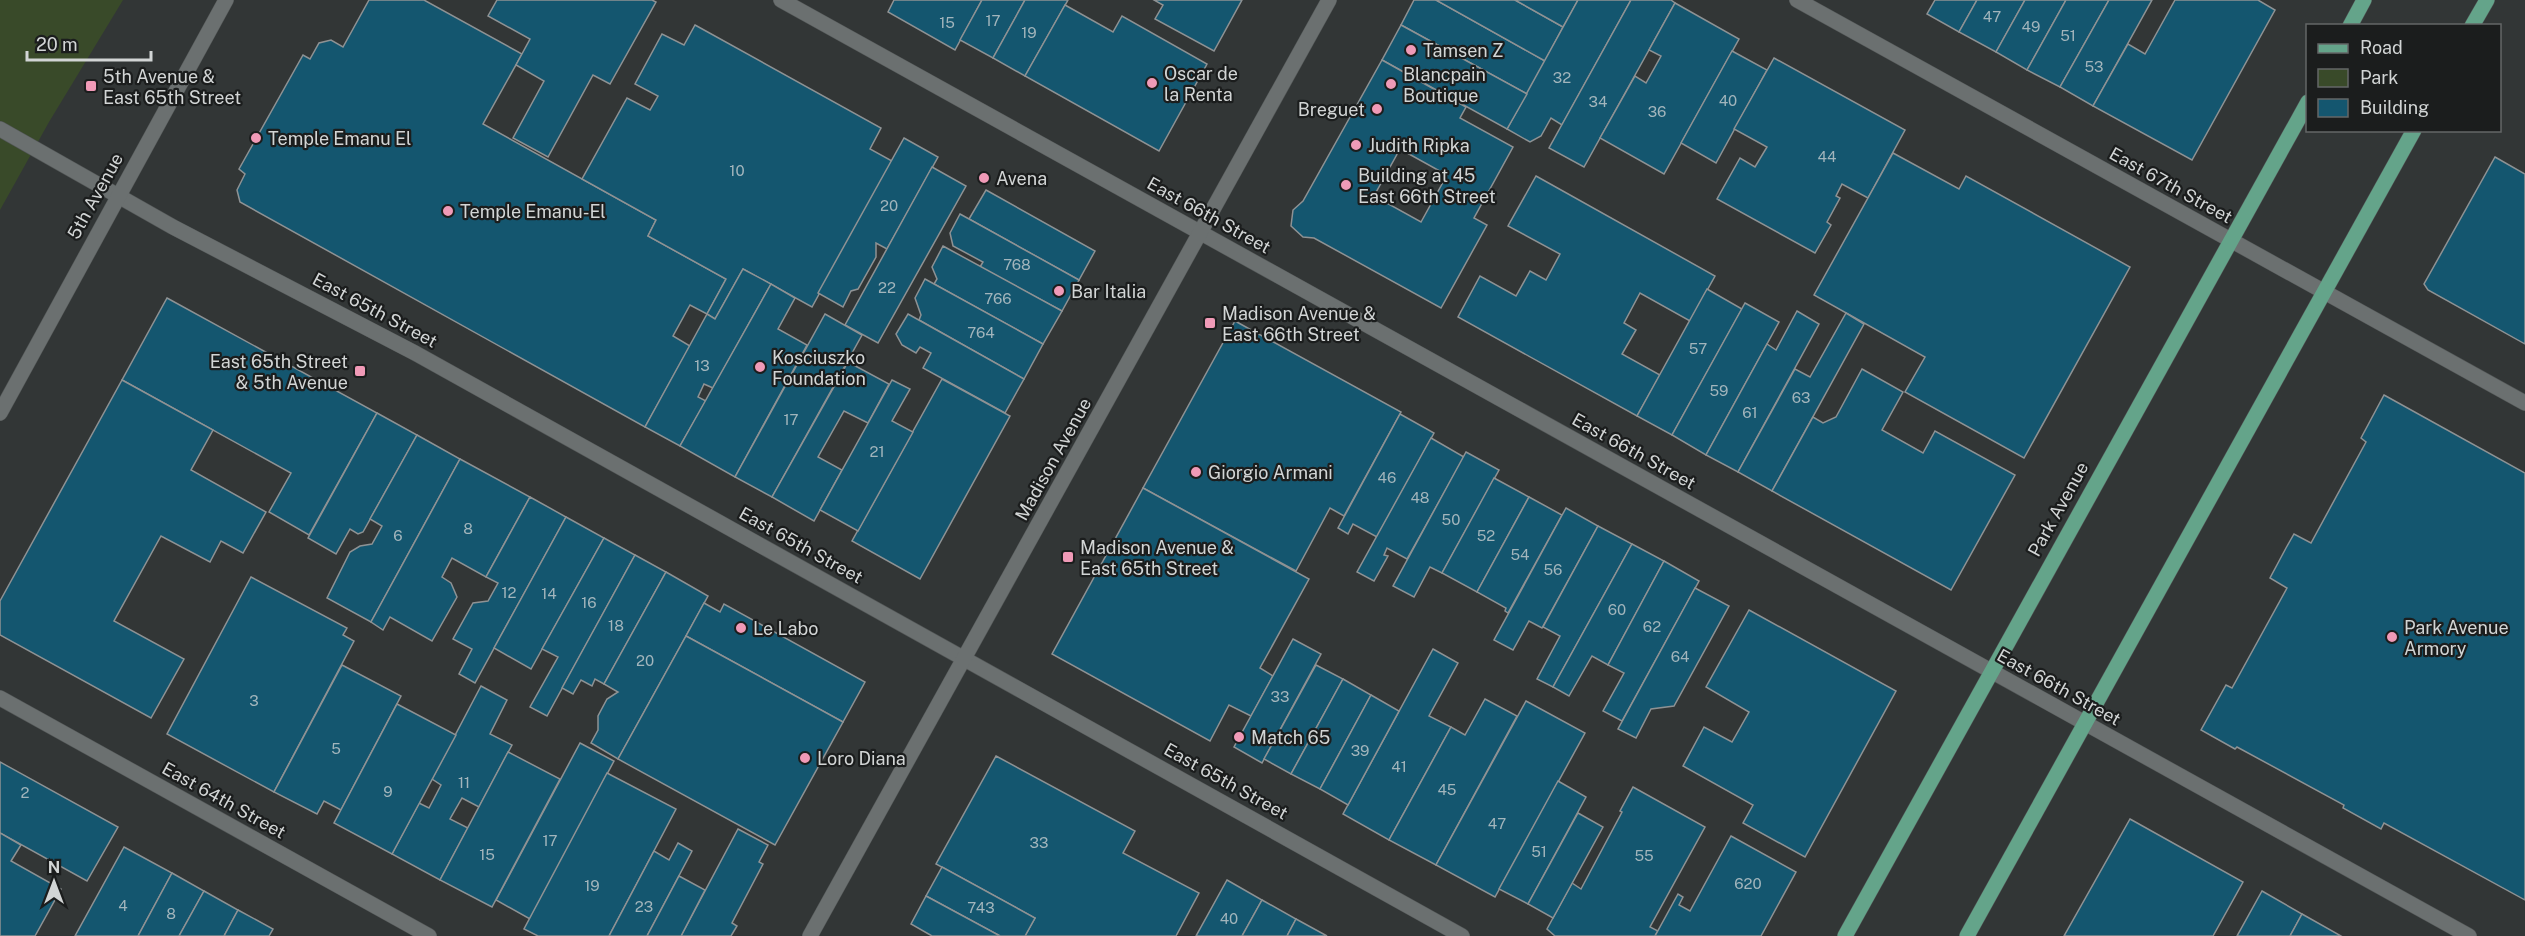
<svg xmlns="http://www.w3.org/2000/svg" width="2525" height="936" font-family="'Public Sans',sans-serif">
	<rect width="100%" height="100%" fill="#323636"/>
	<path fill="#394a29" d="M0,0H123L49,122L0,210Z"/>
	<g fill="#14566f" stroke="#8e9294" stroke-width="1.5" fill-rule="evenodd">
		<path d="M369,0H424L522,54L483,124L656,220L648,236L726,279L707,314L690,305L673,336L690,346L645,427L240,202L237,190L245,174L239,169L303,55L310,59L319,43L331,40L343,47Z"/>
		<path d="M497,0H652L656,2L610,84L593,75L548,157L513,138L544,81L516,65L530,39L488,16Z"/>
		<path d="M894,0H982L955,50L888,12Z"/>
		<path d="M982,0H1025L993,58L960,40Z"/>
		<path d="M1025,0H1068L1025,76L993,58Z"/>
		<path d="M1154,0H1242L1214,51L1155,19L1163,5Z"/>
		<path d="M1414,0H1436L1545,61L1527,94L1401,25Z"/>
		<path d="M1436,0H1515L1563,27L1545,61Z"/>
		<path d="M1515,0H1578L1563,27Z"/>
		<path d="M1578,0H1631L1562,125L1551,118L1541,136L1530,142L1507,129Z"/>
		<path d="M1631,0H1671L1675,3L1584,167L1549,148Z"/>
		<path d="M1977,0L1959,32L1927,14L1935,0Z"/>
		<path d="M1977,0H2025L1996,52L1959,32Z"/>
		<path d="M2025,0H2066L2027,70L1996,52Z"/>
		<path d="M2066,0H2109L2060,87L2027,70Z"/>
		<path d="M2109,0H2152L2093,106L2060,87Z"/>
		<path d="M2175,0H2258L2275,10L2192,160L2093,106L2128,44L2145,54Z"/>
		<path d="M1675,3L1739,39L1664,174L1600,138L1635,76L1646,83L1661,56L1649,50Z"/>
		<path d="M1065,5L1113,32L1122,16L1207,64L1159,151L1025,76Z"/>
		<path d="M695,25L881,128L870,149L892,161L812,307L743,269L715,319L707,314L726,279L648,236L656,220L582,179L627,98L650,110L658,96L635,84L662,34L684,45Z"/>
		<path d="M1401,25L1527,94L1507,129L1382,60Z"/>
		<path d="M1732,51L1767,70L1716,163L1681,143Z"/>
		<path d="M1774,58L1905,130L1868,198L1842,184L1836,196L1840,198L1827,222L1831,225L1815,253L1717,199L1740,158L1755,167L1767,147L1734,129Z"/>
		<path d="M1382,60L1466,107L1460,118L1513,147L1474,218L1487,225L1441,308L1314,238L1303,237L1291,226L1293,210L1303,201ZM1400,149L1447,175L1421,222L1374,196Z"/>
		<path d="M904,138L938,157L887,249L876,243V257L858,289L851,291L843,307L818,293Z"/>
		<path d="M1893,153L1959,189L1966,176L2130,267L2024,458L1905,392L1925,357L1814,295Z"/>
		<path d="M2495,157L2525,174V344L2428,290L2424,284Z"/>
		<path d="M932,167L966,186L878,343L845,325Z"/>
		<path d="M1536,176L1715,276L1690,321L1640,293L1624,323L1636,330L1622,354L1660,375L1637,416L1458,317L1480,276L1516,296L1530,271L1546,280L1560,254L1508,226Z"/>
		<path d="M986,190L1095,251L1079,280L969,219Z"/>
		<path d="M960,214L1079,280L1062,311L980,267L983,262L953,246L950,233Z"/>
		<path d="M943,246L1062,311L1043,344L934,284L937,279L932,267Z"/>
		<path d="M743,269L771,284L713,388L704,384L698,397L706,401L680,446L645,427L707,314L715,319Z"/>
		<path d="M925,279L1043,344L1024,379L919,320L921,315L915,298Z"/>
		<path d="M771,284L795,298L778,329L807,345L735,477L680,446Z"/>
		<path d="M1707,289L1742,309L1672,435L1637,416Z"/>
		<path d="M167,298L377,413L309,535L269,512L291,473L122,380Z"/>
		<path d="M1745,303L1779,322L1706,455L1672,435Z"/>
		<path d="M1797,311L1819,324L1738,472L1706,455L1767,344L1776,350Z"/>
		<path d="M1846,313L1864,324L1772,491L1738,472L1795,369L1810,377Z"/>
		<path d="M825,314L862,335L772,497L735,477Z"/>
		<path d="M908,314L1024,379L1005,413L923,368L931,353L920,347L916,353L902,345L896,334Z"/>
		<path d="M1235,321L1401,412L1344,516L1330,508L1296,571L1143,488Z"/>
		<path d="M848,362L889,384L868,423L844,411L818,457L842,470L814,521L772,497Z"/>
		<path d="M1862,369L1903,392L1882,430L1923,453L1935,431L2015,475L1951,590L1772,491L1813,417L1823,423L1836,417Z"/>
		<path d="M942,379L1010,416L920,579L852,541Z"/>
		<path d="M122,380L213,430L191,470L266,512L243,553L221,541L210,562L161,536L114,621L184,659L151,718L0,635V601Z"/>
		<path d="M892,380L910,389L892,421L913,432L858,531L820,510Z"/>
		<path d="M2384,395L2525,473V900L2384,823L2381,829L2343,808L2344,805L2237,747L2235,749L2201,730L2226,685L2232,688L2287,588L2270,578L2286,548L2294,534L2311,543L2366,442L2361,438Z"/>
		<path d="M377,413L417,435L363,532L358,534L350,529L336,554L308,538Z"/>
		<path d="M1400,414L1434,433L1377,537L1353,524L1348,534L1338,528Z"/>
		<path d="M417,435L460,459L371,622L327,598L350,552L360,546L372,544L382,526L370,519Z"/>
		<path d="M1431,438L1464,457L1407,559L1387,548L1384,555L1388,556L1374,581L1357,572Z"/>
		<path d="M1466,452L1499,470L1442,573L1430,567L1414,597L1393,586Z"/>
		<path d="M460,459L530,497L486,577L452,558L442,577L451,583L457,597L432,641L390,617L383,630L371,622Z"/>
		<path d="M1494,478L1529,497L1477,592L1442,573Z"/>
		<path d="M1143,488L1309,579L1260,668L1273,676L1251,716L1229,705L1210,741L1052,654Z"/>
		<path d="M530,497L566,517L475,683L459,674L472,649L453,639L473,603L488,601L498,583L486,577Z"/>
		<path d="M1529,497L1562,515L1508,613L1505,611L1506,608L1477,592Z"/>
		<path d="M1566,508L1598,526L1542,628L1529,621L1513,650L1494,640Z"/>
		<path d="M566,517L604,538L531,669L494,648Z"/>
		<path d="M1598,526L1632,544L1553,687L1537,679L1560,636L1543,627Z"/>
		<path d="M604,538L635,555L547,716L530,707L558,657L542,649Z"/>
		<path d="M1632,544L1664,561L1608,665L1592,656L1569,696L1553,687Z"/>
		<path d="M635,555L666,572L604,684L595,679L592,686L581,680L573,694L562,688Z"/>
		<path d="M1664,561L1699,581L1622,721L1603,711L1624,673L1608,665Z"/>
		<path d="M666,572L708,596L618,759L591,743L598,730V716L607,699L618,692L604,684Z"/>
		<path d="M251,577L347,628L343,635L354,641L274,792L167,734Z"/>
		<path d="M1695,588L1729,606L1674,706L1651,709L1636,738L1618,729Z"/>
		<path d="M704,603L720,612L724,604L865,682L843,722L686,636Z"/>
		<path d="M1749,610L1896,691L1805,857L1743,823L1753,805L1683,766L1704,727L1732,742L1749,712L1706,687Z"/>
		<path d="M686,636L843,722L775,845L618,759Z"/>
		<path d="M1293,639L1321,654L1262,763L1234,747Z"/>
		<path d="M1433,649L1458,663L1429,716L1451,727L1389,840L1343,814Z"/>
		<path d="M342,665L401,696L341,810L324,801L317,814L274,792Z"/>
		<path d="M1316,665L1343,679L1291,774L1264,759Z"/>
		<path d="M1343,679L1371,695L1320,789L1291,774Z"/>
		<path d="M481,686L507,700L490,734L512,745L479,807L462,798L450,819L468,828L440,880L392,854L419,803L429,808L441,785L432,779Z"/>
		<path d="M1371,695L1399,711L1348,805L1320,789Z"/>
		<path d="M1485,699L1517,716L1436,865L1389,840L1451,727L1465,735Z"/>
		<path d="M1526,701L1585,733L1495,897L1436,865Z"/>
		<path d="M397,704L456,735L392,854L334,823Z"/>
		<path d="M580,743L614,761L530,919L496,900Z"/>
		<path d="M508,752L560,779L492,907L440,880Z"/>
		<path d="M996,756L1135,831L1123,853L1199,893L1176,936H1025L1035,918L936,864Z"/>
		<path d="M0,762L118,827L87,881L0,833Z"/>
		<path d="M607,773L676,809L609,936H538L524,929Z"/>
		<path d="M1558,781L1586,797L1528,904L1499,889Z"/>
		<path d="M1633,787L1705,827L1650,927L1658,931L1655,936H1555L1547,929L1572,883L1581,889L1622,812L1620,811Z"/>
		<path d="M1578,813L1603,827L1553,918L1528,904Z"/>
		<path d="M2130,819L2243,882L2213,936H2064Z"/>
		<path d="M738,829L768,845L759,862L763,864L732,923L737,926L731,936H681Z"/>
		<path d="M0,833L21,845L11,861L61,889L35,936H0Z"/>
		<path d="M1731,836L1796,872L1761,936H1655L1678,894L1683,897L1679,905L1690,911Z"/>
		<path d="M678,843L692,851L647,936H609L654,851L669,860Z"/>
		<path d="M124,847L172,873L138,936H75Z"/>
		<path d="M942,867L1035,918L1025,936H1000L926,896Z"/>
		<path d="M172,873L204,891L179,936H138Z"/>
		<path d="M679,876L705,890L681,936H647Z"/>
		<path d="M1227,880L1262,900L1242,936H1196Z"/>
		<path d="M204,891L238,910L224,936H179Z"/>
		<path d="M2262,891L2302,914L2290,936H2237Z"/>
		<path d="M926,896L1000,936H932L911,924Z"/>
		<path d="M1262,900L1296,919L1287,936H1242Z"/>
		<path d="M238,910L273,929L269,936H224Z"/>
		<path d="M2302,914L2341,936H2290Z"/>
		<path d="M1296,919L1327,936H1287Z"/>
	</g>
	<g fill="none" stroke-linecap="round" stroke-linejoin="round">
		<defs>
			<g id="minor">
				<path d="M1797,0L2525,403"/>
				<path d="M0,698L429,936"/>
			</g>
			<g id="secondary">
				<path d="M781,0L2469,936"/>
				<path d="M0,129L173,227L415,353L1462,936"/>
				<path d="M0,413L226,0"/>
				<path d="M810,936L1329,0"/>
			</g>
			<g id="primary">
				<path d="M2350,26L2364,0"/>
				<path d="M2472,26L2487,0"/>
				<path d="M1845,936L2308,102"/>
				<path d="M1967,936L2414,130"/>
			</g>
		</defs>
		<use href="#minor" stroke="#515555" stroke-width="16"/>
		<use href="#secondary" stroke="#515555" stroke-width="16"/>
		<use href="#primary" stroke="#515555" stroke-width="16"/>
		<use href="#minor" stroke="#6b7070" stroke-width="15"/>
		<use href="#secondary" stroke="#6b7070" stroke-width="15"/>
		<use href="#primary" stroke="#64a48a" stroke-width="15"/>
	</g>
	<g fill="#f09ab7" stroke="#1b1d1d" stroke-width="2">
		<circle cx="1411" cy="50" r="6"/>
		<circle cx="1152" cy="83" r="6"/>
		<circle cx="1391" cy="84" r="6"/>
		<rect x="85" y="80" width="12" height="12" rx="3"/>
		<circle cx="1377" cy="109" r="6"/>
		<circle cx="256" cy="138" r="6"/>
		<circle cx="1356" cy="145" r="6"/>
		<circle cx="984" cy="178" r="6"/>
		<circle cx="1346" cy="185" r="6"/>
		<circle cx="448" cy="211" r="6"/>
		<circle cx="1059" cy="291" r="6"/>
		<rect x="1204" y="317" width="12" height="12" rx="3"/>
		<circle cx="760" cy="367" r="6"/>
		<rect x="354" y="365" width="12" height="12" rx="3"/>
		<circle cx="1196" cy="472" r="6"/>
		<rect x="1062" y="551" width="12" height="12" rx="3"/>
		<circle cx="741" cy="628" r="6"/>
		<circle cx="2392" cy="637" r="6"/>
		<circle cx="1239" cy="737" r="6"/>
		<circle cx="805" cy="758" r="6"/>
	</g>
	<g text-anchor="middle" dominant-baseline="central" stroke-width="4.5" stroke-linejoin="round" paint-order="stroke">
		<g font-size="15" fill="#a2b5bc">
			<text x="1992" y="16">47</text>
			<text x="993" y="20">17</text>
			<text x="947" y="22">15</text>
			<text x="2031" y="26">49</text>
			<text x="1029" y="32">19</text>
			<text x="2068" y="35">51</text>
			<text x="2094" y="66">53</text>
			<text x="1562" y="77">32</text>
			<text x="1728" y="100">40</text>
			<text x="1598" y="101">34</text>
			<text x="1657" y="111">36</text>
			<text x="1827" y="156">44</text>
			<text x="737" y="170">10</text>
			<text x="889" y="205">20</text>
			<text x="1017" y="264">768</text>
			<text x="887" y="287">22</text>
			<text x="998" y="298">766</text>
			<text x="981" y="332">764</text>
			<text x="1698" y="348">57</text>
			<text x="702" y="365">13</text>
			<text x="1719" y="390">59</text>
			<text x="1801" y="397">63</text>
			<text x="1750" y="412">61</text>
			<text x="791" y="419">17</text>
			<text x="877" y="451">21</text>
			<text x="1387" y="477">46</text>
			<text x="1420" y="497">48</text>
			<text x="1451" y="519">50</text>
			<text x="468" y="528">8</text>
			<text x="398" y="535">6</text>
			<text x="1486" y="535">52</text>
			<text x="1520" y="554">54</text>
			<text x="1553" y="569">56</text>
			<text x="509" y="592">12</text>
			<text x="549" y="593">14</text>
			<text x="589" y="602">16</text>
			<text x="1617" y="609">60</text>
			<text x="616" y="625">18</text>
			<text x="1652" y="626">62</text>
			<text x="1680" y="656">64</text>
			<text x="645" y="660">20</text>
			<text x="1280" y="696">33</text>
			<text x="254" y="700">3</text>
			<text x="336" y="748">5</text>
			<text x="1360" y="750">39</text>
			<text x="1399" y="766">41</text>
			<text x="464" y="782">11</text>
			<text x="1447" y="789">45</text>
			<text x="388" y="791">9</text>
			<text x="25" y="792">2</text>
			<text x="1497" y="823">47</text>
			<text x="550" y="840">17</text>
			<text x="1039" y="842">33</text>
			<text x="1539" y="851">51</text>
			<text x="487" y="854">15</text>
			<text x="1644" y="855">55</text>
			<text x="1748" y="883">620</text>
			<text x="592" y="885">19</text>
			<text x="123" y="905">4</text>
			<text x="644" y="906">23</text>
			<text x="981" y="907">743</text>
			<text x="171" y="913">8</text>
			<text x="1229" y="918">40</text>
		</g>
		<g font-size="18" fill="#d2d5d5" stroke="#1b1d1d" text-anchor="start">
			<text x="1423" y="50">Tamsen Z</text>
			<text x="1164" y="73">Oscar de<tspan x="1164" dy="21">la Renta</tspan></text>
			<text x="1403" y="74">Blancpain<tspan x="1403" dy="21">Boutique</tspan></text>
			<text x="103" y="76">5th Avenue &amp;<tspan x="103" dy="21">East 65th Street</tspan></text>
			<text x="1365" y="109" text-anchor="end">Breguet</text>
			<text x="268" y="138">Temple Emanu El</text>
			<text x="1368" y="145">Judith Ripka</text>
			<text x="1358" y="175">Building at 45<tspan x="1358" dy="21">East 66th Street</tspan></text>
			<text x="996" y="178">Avena</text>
			<text x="460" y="211">Temple Emanu-El</text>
			<text x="1071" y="291">Bar Italia</text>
			<text x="1222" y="313">Madison Avenue &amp;<tspan x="1222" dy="21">East 66th Street</tspan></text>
			<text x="772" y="357">Kosciuszko<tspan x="772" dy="21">Foundation</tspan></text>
			<text x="348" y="361" text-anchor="end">East 65th Street<tspan x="348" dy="21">&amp; 5th Avenue</tspan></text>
			<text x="1208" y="472">Giorgio Armani</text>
			<text x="1080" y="547">Madison Avenue &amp;<tspan x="1080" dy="21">East 65th Street</tspan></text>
			<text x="2404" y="627">Park Avenue<tspan x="2404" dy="21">Armory</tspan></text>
			<text x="753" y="628">Le Labo</text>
			<text x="1251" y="737">Match 65</text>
			<text x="817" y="758">Loro Diana</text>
		</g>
		<g font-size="18" fill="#d2d5d5" stroke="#1b1d1d">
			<text transform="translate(2171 185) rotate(29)">East 67th Street</text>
			<text transform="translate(95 196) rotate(-61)">5th Avenue</text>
			<text transform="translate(1209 215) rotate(29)">East 66th Street</text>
			<text transform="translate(375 310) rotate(28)">East 65th Street</text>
			<text transform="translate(1634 451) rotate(29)">East 66th Street</text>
			<text transform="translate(1053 459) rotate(-61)">Madison Avenue</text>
			<text transform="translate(2058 509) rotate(-61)">Park Avenue</text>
			<text transform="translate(801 545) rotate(29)">East 65th Street</text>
			<text transform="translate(2059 687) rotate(29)">East 66th Street</text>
			<text transform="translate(1226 781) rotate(29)">East 65th Street</text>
			<text transform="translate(224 800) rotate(29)">East 64th Street</text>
		</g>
	</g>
	<rect x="2306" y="24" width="195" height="108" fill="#1b1d1d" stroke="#646767" stroke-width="1.5"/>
	<rect x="2318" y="44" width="30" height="9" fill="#64a48a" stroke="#646767" stroke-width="1.5"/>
	<text x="2360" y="54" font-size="18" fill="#d2d5d5">Road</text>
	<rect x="2318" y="69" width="30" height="18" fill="#394a29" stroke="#646767" stroke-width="1.5"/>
	<text x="2360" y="84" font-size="18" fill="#d2d5d5">Park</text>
	<rect x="2318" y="99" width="30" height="18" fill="#14566f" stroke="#646767" stroke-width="1.5"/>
	<text x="2360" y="114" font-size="18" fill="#d2d5d5">Building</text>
	<g transform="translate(54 882)" stroke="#1b1d1d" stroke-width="4.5" paint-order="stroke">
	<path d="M0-4.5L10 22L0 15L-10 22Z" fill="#d2d5d5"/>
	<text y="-9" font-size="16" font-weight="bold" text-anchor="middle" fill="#d2d5d5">N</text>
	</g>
	<path d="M27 51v9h124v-9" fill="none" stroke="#d2d5d5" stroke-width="3"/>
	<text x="36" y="51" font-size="18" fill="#d2d5d5" stroke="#1b1d1d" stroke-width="4.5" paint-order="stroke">20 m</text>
</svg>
